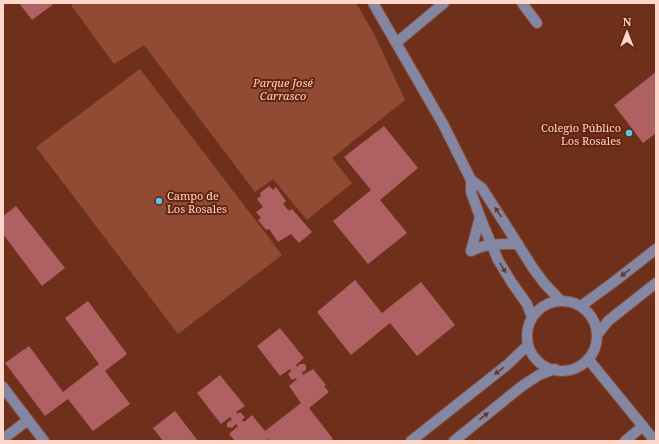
<svg xmlns="http://www.w3.org/2000/svg" width="659" height="444" font-family="'Noto Serif',serif">
	<rect width="100%" height="100%" fill="#6f301b"/>
	<g fill="#914b34">
		<path d="M74,3H356L374,34L405,100L332,158L352,183L307,220L273,179L255,192L144,45L114,64L71,5Z"/>
		<path d="M140,69L282,255L178,334L36,147Z"/>
	</g>
	<g fill="#af6063">
		<path d="M19,3H55L32,20Z"/>
		<path d="M656,72V133L643,143L614,105Z"/>
		<path d="M384,126L418,168L380,200L407,233L368,264L333,221L371,190L344,157Z"/>
		<path d="M269,186L273,190L276,187L286,201L283,204L289,211L292,209L312,232L299,243L291,234L278,242L269,229L266,230L258,220L261,218L256,212L263,207L257,199L261,196L260,193Z"/>
		<path d="M16,206L65,268L42,286L3,234V216Z"/>
		<path d="M355,280L382,313L421,282L455,325L417,356L390,323L351,355L317,312Z"/>
		<path d="M88,301L127,354L105,371L130,404L93,431L68,399L45,416L5,363L29,346L63,392L99,364L65,318Z"/>
		<path d="M280,328L304,358L296,365L297,367L300,364H305L306,367V370L302,372L303,375L313,369L326,385L324,386L329,392L309,408L333,439L330,441H270L268,439L266,441H235L229,434L238,426L236,424L232,428L227,427V423L232,419L230,417L221,424L197,393L220,375L245,406L236,412L238,414L240,412L245,417L242,420L244,422L252,415L265,431L301,403L289,386L297,379L296,378L292,380L288,374L291,371L290,369L280,376L257,346Z"/>
		<path d="M175,411L198,441H163L153,428Z"/>
	</g>
	<g fill="none" stroke-linecap="round" stroke-linejoin="round">
		<defs>
			<g id="minor">
				<path d="M373,3L443,124L471,180V192L480,217L498,260L512,283L527,304L532,317"/>
				<path d="M522,3L537,23"/>
				<path d="M396,43L444,3"/>
				<path d="M471,180L482,188L533,268L544,283L561,301"/>
				<path d="M471,251C486,243 502,244 518,244"/>
				<path d="M471,251L480,217"/>
				<circle cx="562" cy="336" r="35"/>
				<path d="M581,306L615,281L656,249"/>
				<path d="M597,335L608,321L656,283"/>
				<path d="M588,359L655,441"/>
				<path d="M3,387L44,441"/>
				<path d="M3,439L28,420"/>
				<path d="M411,441L507,365L528,345"/>
				<path d="M454,441L522,386L539,375L555,369"/>
				<path d="M625,441L643,426"/>
			</g>
		</defs>
		<use href="#minor" stroke="#894e3a" stroke-width="12"/>
		<use href="#minor" stroke="#8387a4" stroke-width="10"/>
	</g>
	<defs><path id="oneway-solid" d="M-6-.8H1V-3.2L6.5 0L1 3.2V.8H-6Z"/></defs>
	<g fill="#69392d">
		<use href="#oneway-solid" transform="translate(498 212) rotate(-123)"/>
		<use href="#oneway-solid" transform="translate(503 268) rotate(58)"/>
		<use href="#oneway-solid" transform="translate(625 273) rotate(142)"/>
		<use href="#oneway-solid" transform="translate(499 371) rotate(142)"/>
		<use href="#oneway-solid" transform="translate(484 416) rotate(-39)"/>
	</g>
	<g fill="#5ac8e6" stroke="#63250f" stroke-width="1.5">
		<circle cx="629" cy="133" r="4"/>
		<circle cx="159" cy="201" r="4"/>
	</g>
	<g text-anchor="middle" dominant-baseline="central" stroke-width="4" stroke-linejoin="round" paint-order="stroke">
		<g font-size="11" font-style="italic" fill="#fed2c4" stroke="#63250f">
			<text x="283" y="82">Parque José<tspan x="283" dy="13">Carrasco</tspan></text>
		</g>
		<g font-size="11" fill="#fed6ca" stroke="#63250f" text-anchor="end">
			<text x="621" y="127">Colegio Público<tspan x="621" dy="13">Los Rosales</tspan></text>
			<text x="167" y="195" text-anchor="start">Campo de<tspan x="167" dy="13">Los Rosales</tspan></text>
		</g>
	</g>
	<rect width="659" height="444" fill="none" stroke="#fed6ca" stroke-width="8"/>
	<g transform="translate(627 32)" stroke="#63250f" stroke-width="3" paint-order="stroke">
	<path d="M0-3L7 15L0 10L-7 15Z" fill="#fed6ca"/>
	<text y="-6" font-size="11" font-weight="bold" text-anchor="middle" fill="#fed6ca">N</text>
	</g>
</svg>
